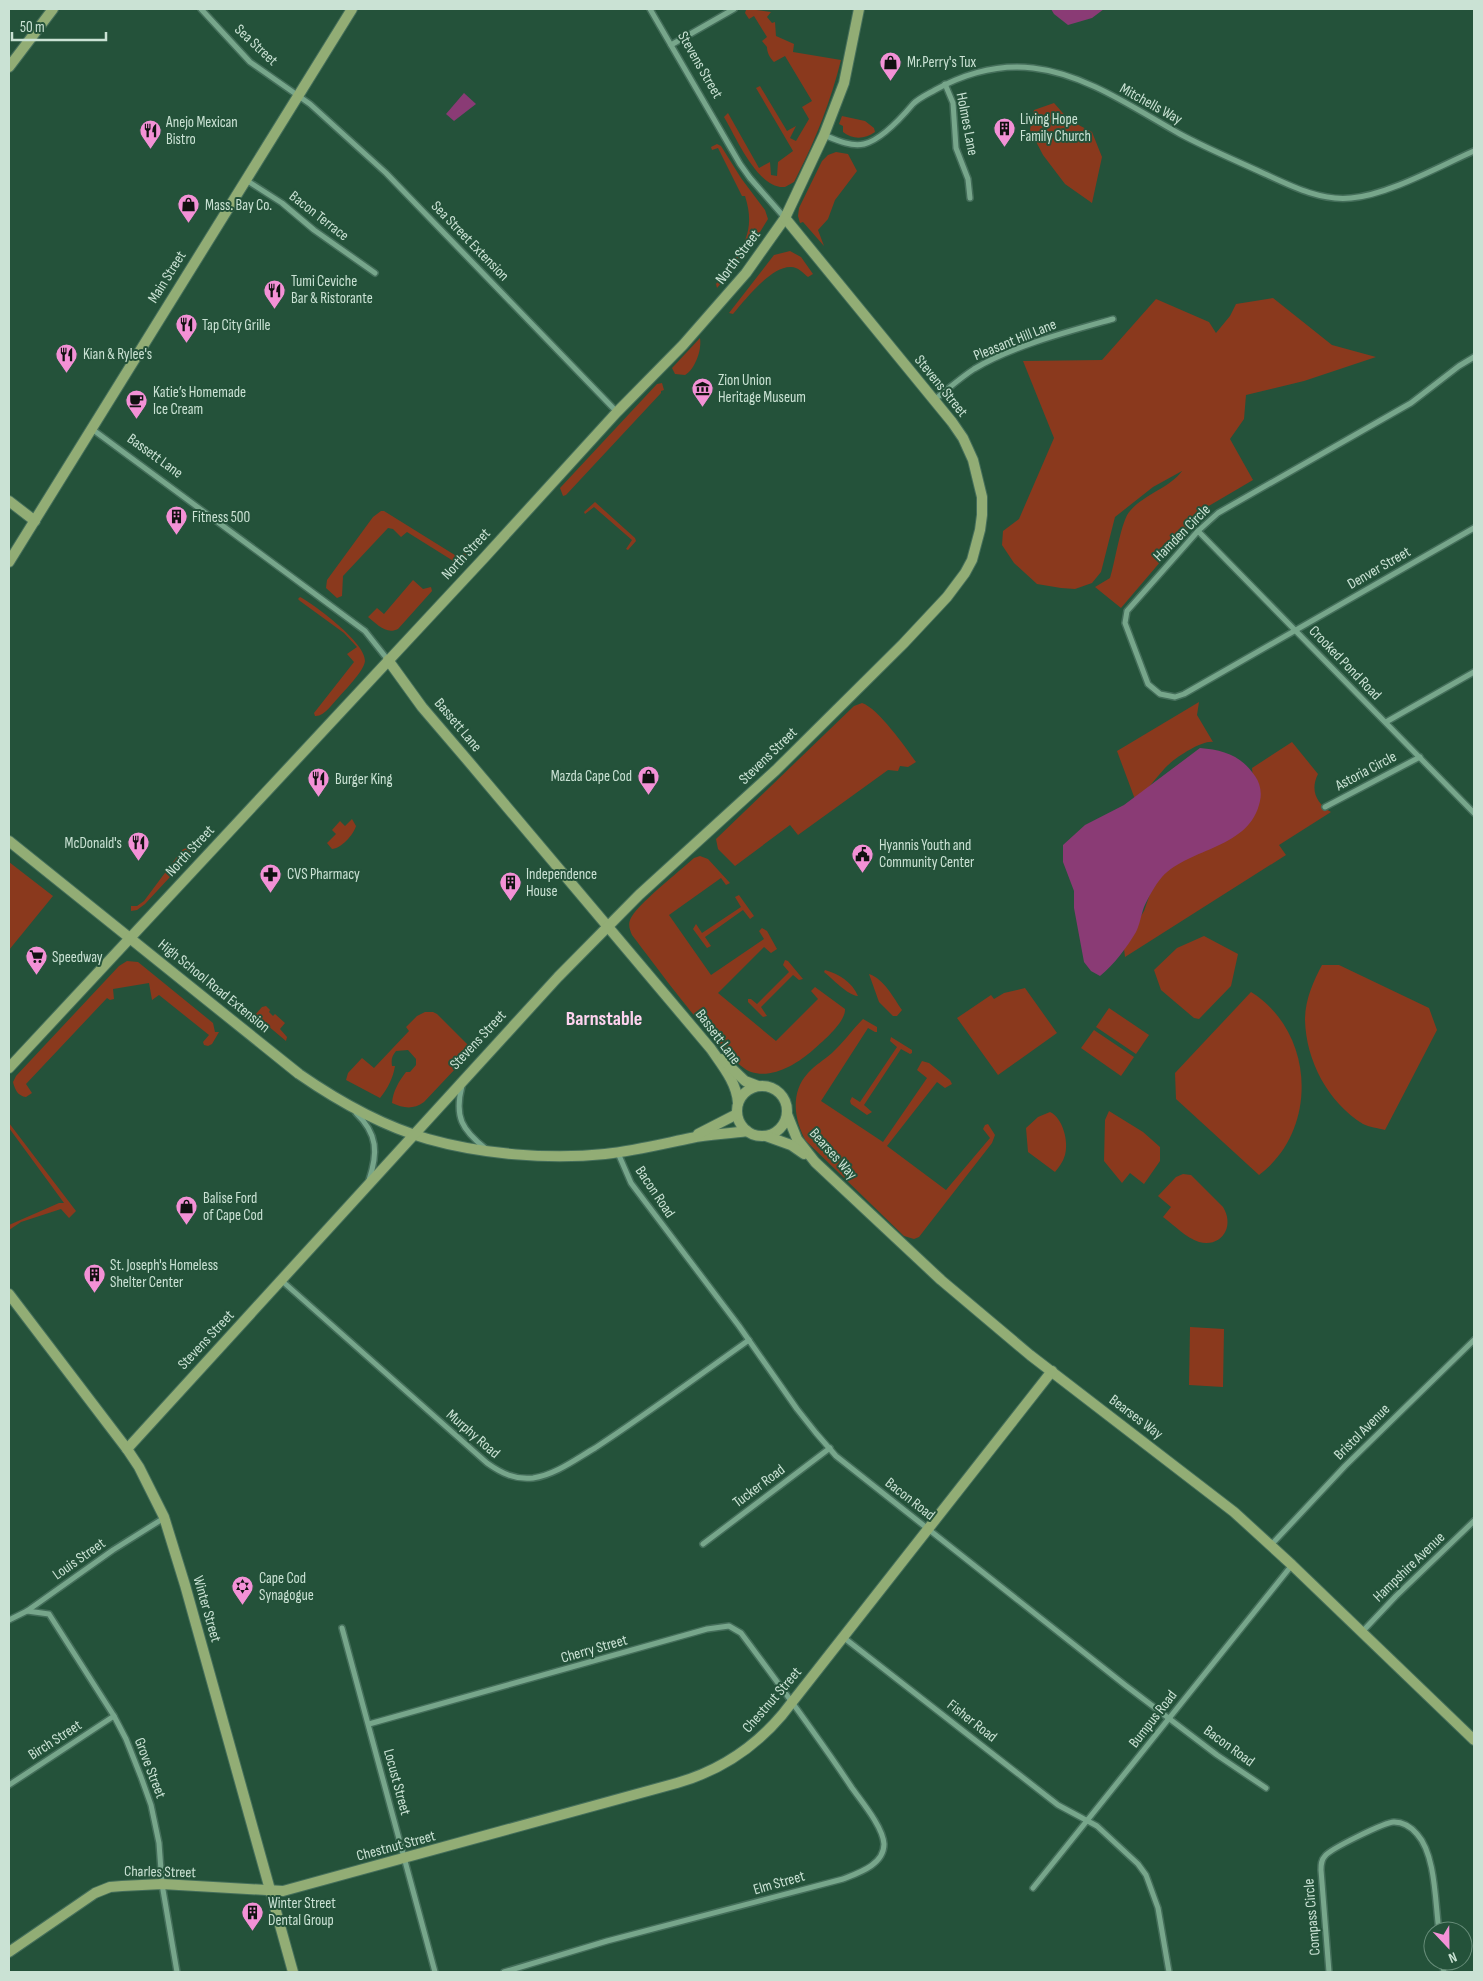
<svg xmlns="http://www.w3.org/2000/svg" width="1483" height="1981" font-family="'Sofia Sans Condensed',sans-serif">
	<rect width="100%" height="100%" fill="#24523a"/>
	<g fill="#8a391d">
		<path d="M749,9L771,12L767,17L772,23L775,22L776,36L794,44L793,52L841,60C831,100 816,139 797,176L794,182L785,187C758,190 736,137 724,117L728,113L759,168L770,162L771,175L777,176L778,162L793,151L756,88L760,86L787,131L796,126L790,138L796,141L809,119L802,107L812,101L785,56L774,62C770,58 767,53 767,47L762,41L767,37L754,16L749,19L745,13L746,10Z"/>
		<path d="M1054,103L1069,120L1092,132L1102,157L1092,203L1065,184L1043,155L1030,130L1034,110Z"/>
		<path d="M842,116L865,121L874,128L875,132C865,139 853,140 843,132V126L839,124Z"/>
		<path d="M717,144L721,146L741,178L765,210L768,219L749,250L717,288L716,284C738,253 758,236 745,196H742L718,148L712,150L711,147Z"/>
		<path d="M836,152L848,154L857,171L835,200L828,219L818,230L824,246L803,222L800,223L798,216L799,208L822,161L828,155Z"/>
		<path d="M790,251L801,257L813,274L808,277C803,273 798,267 791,267C771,266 745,300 733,314L729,313L774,255Z"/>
		<path d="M1273,298L1332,345L1376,357L1304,381L1246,395L1244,419L1230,439L1253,480L1207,507L1121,608L1095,587L1110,578C1115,563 1121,520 1130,511C1143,495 1171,487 1182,471L1153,487L1115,517L1101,572L1092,583L1075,589L1061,588L1037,584L1014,563L1002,545L1003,531L1019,519L1054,438L1023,361L1102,360L1156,299L1209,322L1216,333L1230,316L1236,304Z"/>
		<path d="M700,338C702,350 695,369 685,375L675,374L672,368Z"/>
		<path d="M662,383L664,390L661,391V393L566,495L563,496L560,488L657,384Z"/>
		<path d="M595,502L635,538L636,541L628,550L626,549L632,540L594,507L585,514L584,512Z"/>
		<path d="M381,511H384L458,557L465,552L468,556L449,576L448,572L455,562L407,532L401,537L393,529L388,528L343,576L342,596L337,598L326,588L327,580L373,517Z"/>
		<path d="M413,580L423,589L431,587L432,591L398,629C386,635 377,624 368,617L377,608L384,614Z"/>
		<path d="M300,597C315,605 366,643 365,661C364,671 345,690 338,698C332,704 324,717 315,716L314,713L354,662L347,654L357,647L344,633L300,601L298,599Z"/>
		<path d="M1199,702L1197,715L1213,742C1202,740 1173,759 1165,768C1155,779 1146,791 1136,802L1117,751Z"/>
		<path d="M862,703C878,708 906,748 916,762L908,767L900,766L898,771L888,770L798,835L790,825L735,866L718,849L716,839L854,706Z"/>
		<path d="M1292,742L1318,774C1310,790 1316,803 1331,812L1279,845L1286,855L1125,957L1122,932L1134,927L1144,911L1156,877L1253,778L1252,768Z"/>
		<path d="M352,819L356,826C354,834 341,849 332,849L327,843L336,834L332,830L340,821L345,826Z"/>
		<path d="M186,848L194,851L145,904L137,910L131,911V906H137L144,901L182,850Z"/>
		<path d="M700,856L708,859L730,883L726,885L721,878L669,915L711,975L764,939L759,931L762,928L767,931L777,949L771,953L764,947L718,993L776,1041L818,999L811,991L815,987L845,1009C846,1022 822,1042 813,1050C797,1064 773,1079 751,1072C727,1064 652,961 632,935C630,930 628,925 630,920C635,906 681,870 694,858Z"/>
		<path d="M9,862L53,896L9,950Z"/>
		<path d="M739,895L754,916L750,919L743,910L705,937L711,946L707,948L693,929L696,924L702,933L741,907L735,897Z"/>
		<path d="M1204,936L1238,954L1231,986L1199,1019L1194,1018L1161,990L1154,970L1177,948Z"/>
		<path d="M785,960L788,961L803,979L799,980L793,975L761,1007L767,1016L763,1017L748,1002V999H751L757,1004L789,972L783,965Z"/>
		<path d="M127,961L138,962L213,1023L215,1032H219L212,1044L208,1046L204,1045L203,1042L209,1035L159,995L152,1000L149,983L113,989L114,999L110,1000L107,998L26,1084L32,1093L26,1097C18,1096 15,1090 13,1082L16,1076L119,966Z"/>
		<path d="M1322,965H1339L1429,1008L1437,1030L1385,1130C1378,1128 1369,1127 1363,1124C1328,1102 1306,1061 1305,1020C1305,1000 1313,982 1322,965Z"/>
		<path d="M825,970C839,974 852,982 858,996C847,995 833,979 824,972Z"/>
		<path d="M869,974C884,979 893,997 902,1010L897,1016H893L879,1002Z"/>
		<path d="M1025,988L1057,1033L998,1075L957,1018L991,995L994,999L1004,993Z"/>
		<path d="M1251,992C1314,1031 1320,1129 1259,1175L1176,1099L1175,1073Z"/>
		<path d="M266,1006L270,1010L269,1012L273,1016L275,1014L285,1023L280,1029L287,1037L286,1041L255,1015L262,1007Z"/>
		<path d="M1109,1008L1149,1035L1136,1054L1096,1027Z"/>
		<path d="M425,1012H433L437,1014L473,1050L424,1102C413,1110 403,1108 392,1103C393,1091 399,1081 406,1072H410L416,1065V1059L408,1050L396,1051C392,1056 391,1059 392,1066H395C393,1078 388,1088 380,1098L346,1080L348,1073L362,1058L374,1068L409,1031L406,1027L417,1016Z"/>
		<path d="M863,1019L877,1027V1032H875L868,1028L821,1101L883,1142L927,1078L917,1070L922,1061L929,1063L950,1080L952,1084L945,1088L937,1082L887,1146L946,1190L990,1138L983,1129L985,1125L988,1124L995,1135L992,1143L929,1224L919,1237L914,1239L904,1236L806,1141C794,1120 790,1092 808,1073C815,1065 824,1060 832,1053C843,1043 852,1030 863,1019Z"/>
		<path d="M1094,1030L1134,1057L1121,1076L1081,1048Z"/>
		<path d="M891,1037L912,1050V1053L910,1054L901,1049L864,1105L872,1112L867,1115L851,1104L850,1101L852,1097L860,1102L897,1047L890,1041Z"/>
		<path d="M1109,1111L1143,1132L1160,1147V1161L1144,1184L1130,1173L1122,1183L1104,1161L1105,1120Z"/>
		<path d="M1050,1112C1063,1118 1069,1142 1065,1155C1063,1162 1059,1167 1055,1172L1028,1152L1026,1128L1038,1117Z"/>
		<path d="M9,1123L76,1211L69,1218L61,1209L21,1222L9,1230V1225L59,1203H64L9,1128Z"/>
		<path d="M1183,1174L1191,1175L1223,1207C1235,1226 1222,1248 1199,1242C1186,1238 1174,1225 1163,1217L1171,1207L1158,1196L1176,1177Z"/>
		<path d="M1190,1327L1224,1329L1223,1387L1189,1385Z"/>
	</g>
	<g fill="#8a3b75">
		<path d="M1051,9H1104L1092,18L1068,25L1054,14Z"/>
		<path d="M464,93L476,104L454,121L446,114Z"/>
		<path d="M1200,748C1223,750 1241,755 1255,776C1260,783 1262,792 1260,801C1250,849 1190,847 1162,877C1155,885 1148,898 1144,907C1141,915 1140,924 1136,932C1127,947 1114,965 1100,976L1091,971L1084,962L1074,908V891L1063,862V845L1085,825L1124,805Z"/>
	</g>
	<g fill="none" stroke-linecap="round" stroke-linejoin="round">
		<defs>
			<g id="street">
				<path d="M201,9L250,62L310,104L386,173L617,412"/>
				<path d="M650,9L740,164L750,178L785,218"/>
				<path d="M671,45L734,9"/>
				<path d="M945,84L953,103L956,148L968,179L970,198"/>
				<path d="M824,135C836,140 851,147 864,144C881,140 902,117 913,104C919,98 928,94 935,90C966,73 998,64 1033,68C1086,74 1135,109 1180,134C1208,149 1237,161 1265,174C1293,187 1321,201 1351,198C1388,195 1440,166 1474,151"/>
				<path d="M246,180L282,203L314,230L375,273"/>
				<path d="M1474,357L1459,366L1411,403L1218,513L1198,531L1127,611L1125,623L1148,684L1160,694L1175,697L1184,694L1474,528"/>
				<path d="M934,400C947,390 960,378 974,369C1012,346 1070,331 1113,319"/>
				<path d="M92,429L365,631L388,660"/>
				<path d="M1198,531L1474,813"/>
				<path d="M1386,722L1474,672"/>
				<path d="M1325,807L1420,757"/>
				<path d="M462,1086C454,1117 462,1130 486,1149"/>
				<path d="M356,1113C378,1134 378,1153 369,1180"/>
				<path d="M618,1153L631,1183L739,1326L797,1409L816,1433L836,1456L1125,1685L1217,1755L1266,1788"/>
				<path d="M281,1280L487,1463C501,1473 515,1480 533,1478C555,1475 576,1459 595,1448C647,1414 698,1376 749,1340"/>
				<path d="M703,1544L830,1448"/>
				<path d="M1271,1545L1345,1466L1474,1340"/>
				<path d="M27,1611L49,1614L114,1716L126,1739L141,1777L151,1805L159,1843L162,1884L177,1972"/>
				<path d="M9,1620L27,1611L113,1550L164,1518"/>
				<path d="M342,1628L435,1972"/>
				<path d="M1362,1632L1396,1596L1474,1521"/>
				<path d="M843,1637L1058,1805L1097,1826L1138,1864L1146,1875L1158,1908L1169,1972"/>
				<path d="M369,1724L707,1629L729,1626L741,1633C779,1684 817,1735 852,1788C862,1802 883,1827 884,1844C884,1865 858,1873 843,1879L607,1941L504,1972"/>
				<path d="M9,1785L114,1716"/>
				<path d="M1033,1888L1292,1565"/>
				<path d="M1442,1961L1444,1972"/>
				<path d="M1329,1972L1321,1870C1321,1865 1321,1860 1325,1856C1330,1849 1385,1822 1394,1822C1404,1822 1411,1827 1417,1834C1436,1855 1435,1903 1439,1931"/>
			</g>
			<g id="secondary">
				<path d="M9,67L53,9"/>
				<path d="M9,501L35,521"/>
				<path d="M9,562L352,9"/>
				<path d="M388,660L422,707L469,762L711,1049C722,1065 737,1083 738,1103"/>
				<path d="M9,841L299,1074C338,1101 382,1126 428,1139C481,1154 549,1160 605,1154C634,1151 662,1144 691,1138C709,1134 729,1134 747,1131"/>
				<path d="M722,1059L745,1081L758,1086"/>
				<path d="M9,1068L484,558L617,412L683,345L746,273L785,218L824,135L844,83L859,9"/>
				<circle cx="762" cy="1111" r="25"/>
				<path d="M787,1114L797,1139L815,1162L941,1280L1030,1355L1234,1512L1292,1565L1474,1740"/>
				<path d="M698,1134L737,1114"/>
				<path d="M766,1136L791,1145L804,1154"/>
				<path d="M9,1294L127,1449L139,1467L164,1517L185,1585L293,1972"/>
				<path d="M127,1449L558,977L639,895L776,770L903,644L947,597L965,573L972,560L980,530L982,515V497L973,460L963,438L952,422L785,218"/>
				<path d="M9,1952L95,1893L110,1887L122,1886L162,1884L283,1891L677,1783C719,1771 753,1749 782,1715L1052,1371"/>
			</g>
		</defs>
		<use href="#street" stroke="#446e5a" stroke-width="8"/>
		<use href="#secondary" stroke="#446e5a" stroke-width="12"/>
		<use href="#street" stroke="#77a68b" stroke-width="5"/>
		<use href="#secondary" stroke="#92ad75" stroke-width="10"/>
	</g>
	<defs>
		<symbol id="shop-pin" viewBox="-11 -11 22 30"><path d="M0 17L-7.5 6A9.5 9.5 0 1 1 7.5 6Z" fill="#f391d6" stroke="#24523a"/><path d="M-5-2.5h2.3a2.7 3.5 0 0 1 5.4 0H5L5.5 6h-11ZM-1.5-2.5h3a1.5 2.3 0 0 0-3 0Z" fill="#111"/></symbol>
		<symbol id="building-pin" viewBox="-11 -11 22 30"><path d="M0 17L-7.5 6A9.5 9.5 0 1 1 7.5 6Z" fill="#f391d6" stroke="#24523a"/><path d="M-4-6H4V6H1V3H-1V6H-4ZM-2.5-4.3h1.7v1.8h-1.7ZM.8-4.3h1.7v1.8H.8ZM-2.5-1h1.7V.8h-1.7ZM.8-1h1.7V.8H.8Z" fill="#111"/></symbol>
		<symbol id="restaurant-pin" viewBox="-11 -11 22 30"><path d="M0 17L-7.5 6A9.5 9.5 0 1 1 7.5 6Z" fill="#f391d6" stroke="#24523a"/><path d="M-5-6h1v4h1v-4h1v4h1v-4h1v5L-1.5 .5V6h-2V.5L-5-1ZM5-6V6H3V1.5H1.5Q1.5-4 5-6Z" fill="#111"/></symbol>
		<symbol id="museum-pin" viewBox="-11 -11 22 30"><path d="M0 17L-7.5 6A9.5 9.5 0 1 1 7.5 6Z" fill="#f391d6" stroke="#24523a"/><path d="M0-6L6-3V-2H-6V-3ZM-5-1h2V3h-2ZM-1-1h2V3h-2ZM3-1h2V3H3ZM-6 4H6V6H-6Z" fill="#111"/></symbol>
		<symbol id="cafe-pin" viewBox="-11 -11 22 30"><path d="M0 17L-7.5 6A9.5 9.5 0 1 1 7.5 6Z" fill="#f391d6" stroke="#24523a"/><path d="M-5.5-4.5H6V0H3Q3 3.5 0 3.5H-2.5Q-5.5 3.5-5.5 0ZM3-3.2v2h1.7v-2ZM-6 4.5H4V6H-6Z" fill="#111"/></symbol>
		<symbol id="civic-pin" viewBox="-11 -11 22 30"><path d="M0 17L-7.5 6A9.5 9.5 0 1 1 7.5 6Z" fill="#f391d6" stroke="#24523a"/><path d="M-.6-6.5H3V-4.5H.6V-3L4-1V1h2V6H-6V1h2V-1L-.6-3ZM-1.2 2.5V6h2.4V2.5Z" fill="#111"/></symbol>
		<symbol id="pharmacy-pin" viewBox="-11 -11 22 30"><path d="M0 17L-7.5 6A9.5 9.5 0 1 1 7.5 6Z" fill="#f391d6" stroke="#24523a"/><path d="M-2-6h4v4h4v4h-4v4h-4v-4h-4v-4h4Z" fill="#111"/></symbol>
		<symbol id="supermarket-pin" viewBox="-11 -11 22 30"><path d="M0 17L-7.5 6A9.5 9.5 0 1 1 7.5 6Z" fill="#f391d6" stroke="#24523a"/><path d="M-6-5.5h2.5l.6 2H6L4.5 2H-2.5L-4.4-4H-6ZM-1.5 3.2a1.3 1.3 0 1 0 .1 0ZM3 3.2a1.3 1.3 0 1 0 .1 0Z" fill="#111"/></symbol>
		<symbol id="synagogue-pin" viewBox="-11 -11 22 30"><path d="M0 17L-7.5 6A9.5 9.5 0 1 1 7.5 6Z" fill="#f391d6" stroke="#24523a"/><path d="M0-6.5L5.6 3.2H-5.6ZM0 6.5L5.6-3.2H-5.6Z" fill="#111"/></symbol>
	</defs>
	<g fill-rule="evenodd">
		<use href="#shop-pin" x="878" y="50" width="25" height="34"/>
		<use href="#building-pin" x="992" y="116" width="25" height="34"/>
		<use href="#restaurant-pin" x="138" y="118" width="25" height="34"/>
		<use href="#shop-pin" x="176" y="192" width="25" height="34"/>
		<use href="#restaurant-pin" x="262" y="278" width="25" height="34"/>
		<use href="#restaurant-pin" x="174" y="312" width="25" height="34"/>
		<use href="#restaurant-pin" x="54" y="342" width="25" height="34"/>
		<use href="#museum-pin" x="690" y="376" width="25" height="34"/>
		<use href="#cafe-pin" x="124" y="388" width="25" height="34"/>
		<use href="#building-pin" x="164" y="504" width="25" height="34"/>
		<use href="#shop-pin" x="636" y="764" width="25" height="34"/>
		<use href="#restaurant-pin" x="306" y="766" width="25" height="34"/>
		<use href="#restaurant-pin" x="126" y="830" width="25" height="34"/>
		<use href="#civic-pin" x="850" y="842" width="25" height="34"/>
		<use href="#pharmacy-pin" x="258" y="862" width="25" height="34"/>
		<use href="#building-pin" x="498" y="870" width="25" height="34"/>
		<use href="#supermarket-pin" x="24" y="944" width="25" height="34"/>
		<use href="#shop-pin" x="174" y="1194" width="25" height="34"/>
		<use href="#building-pin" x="82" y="1262" width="25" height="34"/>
		<use href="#synagogue-pin" x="230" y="1574" width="25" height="34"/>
		<use href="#building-pin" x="240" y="1900" width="25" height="34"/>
	</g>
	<g text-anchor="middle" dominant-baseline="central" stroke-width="4" stroke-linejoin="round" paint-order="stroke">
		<g font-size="15" fill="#cae2d4" stroke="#24523a">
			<text transform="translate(256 45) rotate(43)">Sea Street</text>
			<text transform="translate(700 65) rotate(60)">Stevens Street</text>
			<text transform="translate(1151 104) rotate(29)">Mitchells Way</text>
			<text transform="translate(967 124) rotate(79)">Holmes Lane</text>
			<text transform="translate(319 216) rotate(38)">Bacon Terrace</text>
			<text transform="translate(470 241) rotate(46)">Sea Street Extension</text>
			<text transform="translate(738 257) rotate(-53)">North Street</text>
			<text transform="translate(167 277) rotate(-58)">Main Street</text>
			<text transform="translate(1015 340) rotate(-22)">Pleasant Hill Lane</text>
			<text transform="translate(941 386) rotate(51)">Stevens Street</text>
			<text transform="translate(155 456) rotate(36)">Bassett Lane</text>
			<text transform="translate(1182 533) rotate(-45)">Hamden Circle</text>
			<text transform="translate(466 554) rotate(-47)">North Street</text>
			<text transform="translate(1379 568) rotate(-30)">Denver Street</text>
			<text transform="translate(1345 663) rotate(46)">Crooked Pond Road</text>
			<text transform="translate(458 725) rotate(50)">Bassett Lane</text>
			<text transform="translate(768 756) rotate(-44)">Stevens Street</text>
			<text transform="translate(1366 771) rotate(-28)">Astoria Circle</text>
			<text transform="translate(190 851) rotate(-47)">North Street</text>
			<text transform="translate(214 986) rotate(39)">High School Road Extension</text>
			<text transform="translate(718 1037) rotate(53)">Bassett Lane</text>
			<text transform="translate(478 1040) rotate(-47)">Stevens Street</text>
			<text transform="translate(833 1154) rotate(48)">Bearses Way</text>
			<text transform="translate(655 1192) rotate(56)">Bacon Road</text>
			<text transform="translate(206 1340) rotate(-47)">Stevens Street</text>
			<text transform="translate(1136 1417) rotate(37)">Bearses Way</text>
			<text transform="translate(1362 1432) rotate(-45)">Bristol Avenue</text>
			<text transform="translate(473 1434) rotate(41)">Murphy Road</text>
			<text transform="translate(759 1486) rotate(-37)">Tucker Road</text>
			<text transform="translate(910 1499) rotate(38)">Bacon Road</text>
			<text transform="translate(79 1559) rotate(-35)">Louis Street</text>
			<text transform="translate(1409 1567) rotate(-44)">Hampshire Avenue</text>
			<text transform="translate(207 1609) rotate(74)">Winter Street</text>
			<text transform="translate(594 1649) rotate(-16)">Cherry Street</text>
			<text transform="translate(772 1700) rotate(-49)">Chestnut Street</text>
			<text transform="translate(1153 1719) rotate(-52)">Bumpus Road</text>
			<text transform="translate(972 1721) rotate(38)">Fisher Road</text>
			<text transform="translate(55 1740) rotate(-33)">Birch Street</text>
			<text transform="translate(1229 1746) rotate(36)">Bacon Road</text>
			<text transform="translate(150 1768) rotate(69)">Grove Street</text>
			<text transform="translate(397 1782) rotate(75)">Locust Street</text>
			<text transform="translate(396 1846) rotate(-15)">Chestnut Street</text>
			<text transform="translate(160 1872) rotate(1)">Charles Street</text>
			<text transform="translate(779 1883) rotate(-16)">Elm Street</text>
			<text transform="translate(1312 1917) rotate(-95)">Compass Circle</text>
		</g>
		<g font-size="15" fill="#cae2d4" stroke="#24523a" text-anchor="start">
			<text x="907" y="62">Mr.Perry's Tux</text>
			<text x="1020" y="119">Living Hope<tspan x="1020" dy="17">Family Church</tspan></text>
			<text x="166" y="122">Anejo Mexican<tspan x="166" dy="17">Bistro</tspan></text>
			<text x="205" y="205">Mass. Bay Co.</text>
			<text x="291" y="281">Tumi Ceviche<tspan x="291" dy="17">Bar &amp; Ristorante</tspan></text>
			<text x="202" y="325">Tap City Grille</text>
			<text x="83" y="354">Kian &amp; Rylee's</text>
			<text x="718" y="380">Zion Union<tspan x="718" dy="17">Heritage Museum</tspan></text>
			<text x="153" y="392">Katie’s Homemade<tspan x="153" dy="17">Ice Cream</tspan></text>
			<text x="192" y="517">Fitness 500</text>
			<text x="632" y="776" text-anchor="end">Mazda Cape Cod</text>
			<text x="335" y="779">Burger King</text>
			<text x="122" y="843" text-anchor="end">McDonald's</text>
			<text x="879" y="845">Hyannis Youth and<tspan x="879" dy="17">Community Center</tspan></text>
			<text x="287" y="874">CVS Pharmacy</text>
			<text x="526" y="874">Independence<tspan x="526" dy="17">House</tspan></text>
			<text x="52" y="957">Speedway</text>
			<text x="203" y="1198">Balise Ford<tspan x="203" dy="17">of Cape Cod</tspan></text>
			<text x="110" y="1265">St. Joseph's Homeless<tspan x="110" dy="17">Shelter Center</tspan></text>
			<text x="259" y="1578">Cape Cod<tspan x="259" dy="17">Synagogue</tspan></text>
			<text x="268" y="1903">Winter Street<tspan x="268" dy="17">Dental Group</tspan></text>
		</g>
		<g font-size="20" font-weight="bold" fill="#fed3ef" stroke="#24523a">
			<text x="604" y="1019">Barnstable</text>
		</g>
	</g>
	<rect width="1483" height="1981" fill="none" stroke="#cae2d4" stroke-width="20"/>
	<g transform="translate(1448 1946) rotate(158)"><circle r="24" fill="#24523a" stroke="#668c78"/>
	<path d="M0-4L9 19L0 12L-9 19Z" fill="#f391d6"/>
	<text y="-8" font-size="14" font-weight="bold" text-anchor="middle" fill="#cae2d4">N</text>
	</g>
	<path d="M12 32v8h94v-8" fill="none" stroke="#cae2d4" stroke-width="2.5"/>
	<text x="20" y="32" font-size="15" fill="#cae2d4" stroke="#24523a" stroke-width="4" paint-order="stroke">50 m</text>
</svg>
